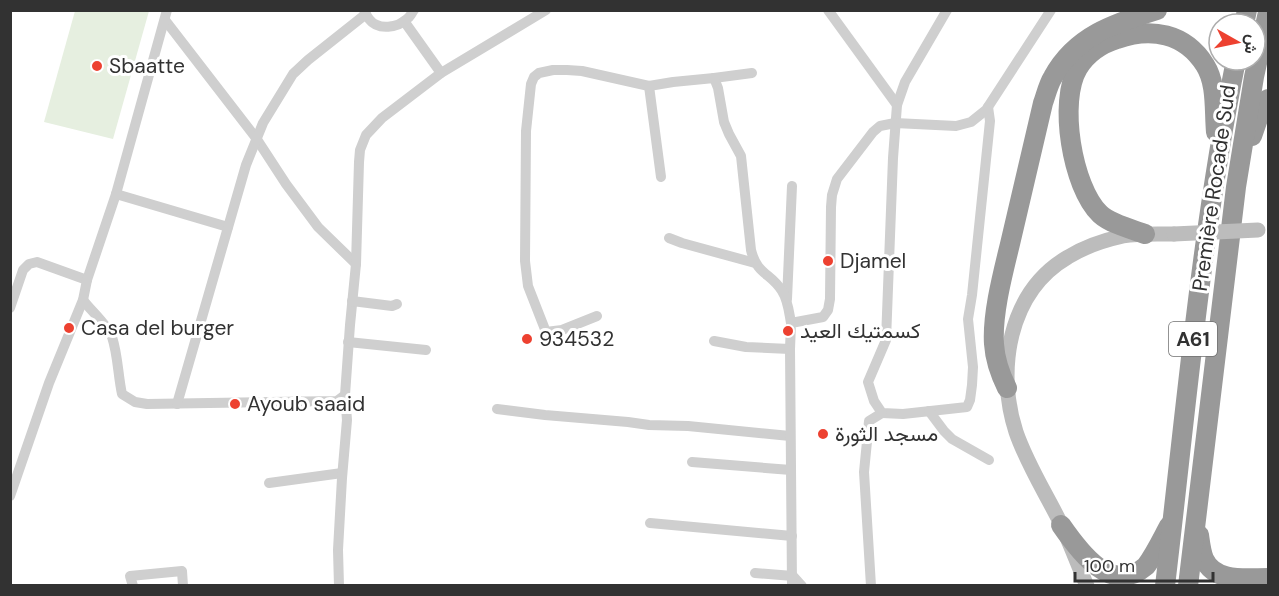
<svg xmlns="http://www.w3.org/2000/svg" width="1279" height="596" font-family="'DM Sans',Vazirmatn,sans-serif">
	<rect width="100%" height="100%" fill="#fff"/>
	<path fill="#e6efe0" d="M75,11H149L113,139L44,122Z"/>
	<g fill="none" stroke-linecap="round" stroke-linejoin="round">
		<g stroke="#cfcfcf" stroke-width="10">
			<path d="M364,10C365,13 367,16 369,19C378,31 398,28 408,18C409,18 413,11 414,10"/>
			<path d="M828,10L897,105"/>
			<path d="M947,10L905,82L897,105L893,158L886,340L868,382L874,401L882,413L903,414L967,407L970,400L972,385L973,367L968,319L972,295L990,121L988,107"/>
			<path d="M165,20L256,138L286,184L318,227L356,264"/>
			<path d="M404,21L441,73"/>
			<path d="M714,78L752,73"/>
			<path d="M649,86L661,177"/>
			<path d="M116,194L228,227"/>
			<path d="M669,238L682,243L755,263"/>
			<path d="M787,299L792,186"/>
			<path d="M83,300C91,311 107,324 112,337C118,355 118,376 122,394L135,402L147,404L337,401L345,395L350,325L356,264L359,162L360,150L366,135L382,118L441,73L546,10"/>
			<path d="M352,301L392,306L397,304"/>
			<path d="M10,308L23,270L29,264L37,262L87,280"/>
			<path d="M597,316L562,330L546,332L528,286L525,261L526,131L531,84L534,77L539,73L553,70H567L582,71L649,86L673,82L714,78L718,88L724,122L729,134L741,156L751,250C757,275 771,273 782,291C788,300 789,312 791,323"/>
			<path d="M714,341L746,347L790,349"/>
			<path d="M348,342L426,350"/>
			<path d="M177,404L246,165L263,123L293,74L308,60L366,14"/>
			<path d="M497,409L545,415L628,422L649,425L688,426L790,436"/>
			<path d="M929,411L944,431L952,439L989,460"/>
			<path d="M692,462L791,470"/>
			<path d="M269,483L342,473"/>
			<path d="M10,496L49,383L83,300L87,280L116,194L167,10"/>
			<path d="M650,523L792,536"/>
			<path d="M755,573L793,576L802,586"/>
			<path d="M133,586L130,576L182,571L183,586"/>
			<path d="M339,586L338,550L342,478L347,420L345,395"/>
			<path d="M792,586L790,349L791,323L823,317L828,310L830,299L831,207L832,195L837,179L873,132L880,126L895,123L956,126L971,122L986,110L1051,10"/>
			<path d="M871,586L864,472L869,421L882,413"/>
		</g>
		<path stroke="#bcbcbc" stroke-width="15" d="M1087,586C1078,565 1070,543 1060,522C1045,492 1027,464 1016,432C996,371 1008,292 1068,257C1084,247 1105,240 1123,236C1139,233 1157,234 1174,234"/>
		<g stroke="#999" stroke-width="20">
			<path d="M1244,24L1247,10"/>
			<path d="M1252,136L1259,116L1268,99"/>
			<path d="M1145,234C1131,229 1111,224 1100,214C1072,187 1058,101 1078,68C1088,52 1101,44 1117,39C1151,27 1185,33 1205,65C1217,84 1214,110 1216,132"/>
			<path d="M1007,388C1000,374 995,360 994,344C992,314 1003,273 1010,244C1021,197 1032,150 1043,103C1046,95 1048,85 1053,77C1075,36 1115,23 1157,10"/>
			<path d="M1061,525C1079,551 1111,596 1146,566C1155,554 1162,539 1169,526"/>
			<path d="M1199,535C1200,542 1201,552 1204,559C1215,583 1246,578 1268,578"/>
			<path d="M1165,586C1186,410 1201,233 1236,60"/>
			<path d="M1188,586L1236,187L1254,77L1268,12"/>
		</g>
		<path stroke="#bcbcbc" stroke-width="15" d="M1174,234L1258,230"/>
	</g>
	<g fill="#ed4130" stroke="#fff" stroke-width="2">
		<circle cx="97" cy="66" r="6"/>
		<circle cx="828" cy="261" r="6"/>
		<circle cx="69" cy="328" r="6"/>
		<circle cx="788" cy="331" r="6"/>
		<circle cx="527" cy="339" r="6"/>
		<circle cx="235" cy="404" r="6"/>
		<circle cx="823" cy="434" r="6"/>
	</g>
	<g text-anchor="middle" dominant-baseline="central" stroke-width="6" stroke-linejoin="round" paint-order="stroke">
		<rect fill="#fff" stroke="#707070" stroke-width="1.5" x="1169" y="322" width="48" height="34" rx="4.5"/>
		<g font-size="20" font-weight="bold" fill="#323232">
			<text x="1193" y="339">A61</text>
		</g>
		<g font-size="21" fill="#323232" stroke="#fff" text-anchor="start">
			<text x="109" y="66">Sbaatte</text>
			<text x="840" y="261">Djamel</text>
			<text x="81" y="328">Casa del burger</text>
			<text x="800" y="331">كسمتيك العيد</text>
			<text x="539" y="339">934532</text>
			<text x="247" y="404">Ayoub saaid</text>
			<text x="835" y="434">مسجد الثورة</text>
		</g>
		<g font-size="21" fill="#323232" stroke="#fff">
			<text transform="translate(1214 188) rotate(-82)">Première Rocade Sud</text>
		</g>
	</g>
	<rect width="1279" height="596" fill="none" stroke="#323232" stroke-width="24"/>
	<g transform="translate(1237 42) rotate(99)"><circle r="28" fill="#ffffff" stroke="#adadad" stroke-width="1.5"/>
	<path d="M0-4.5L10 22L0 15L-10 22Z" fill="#ed4130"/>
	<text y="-9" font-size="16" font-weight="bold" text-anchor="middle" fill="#323232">ش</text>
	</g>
	<path d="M1075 572v9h138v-9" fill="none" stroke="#323232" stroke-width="3"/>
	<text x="1084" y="572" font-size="18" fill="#323232" stroke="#ffffff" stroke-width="4.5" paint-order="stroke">100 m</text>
</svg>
